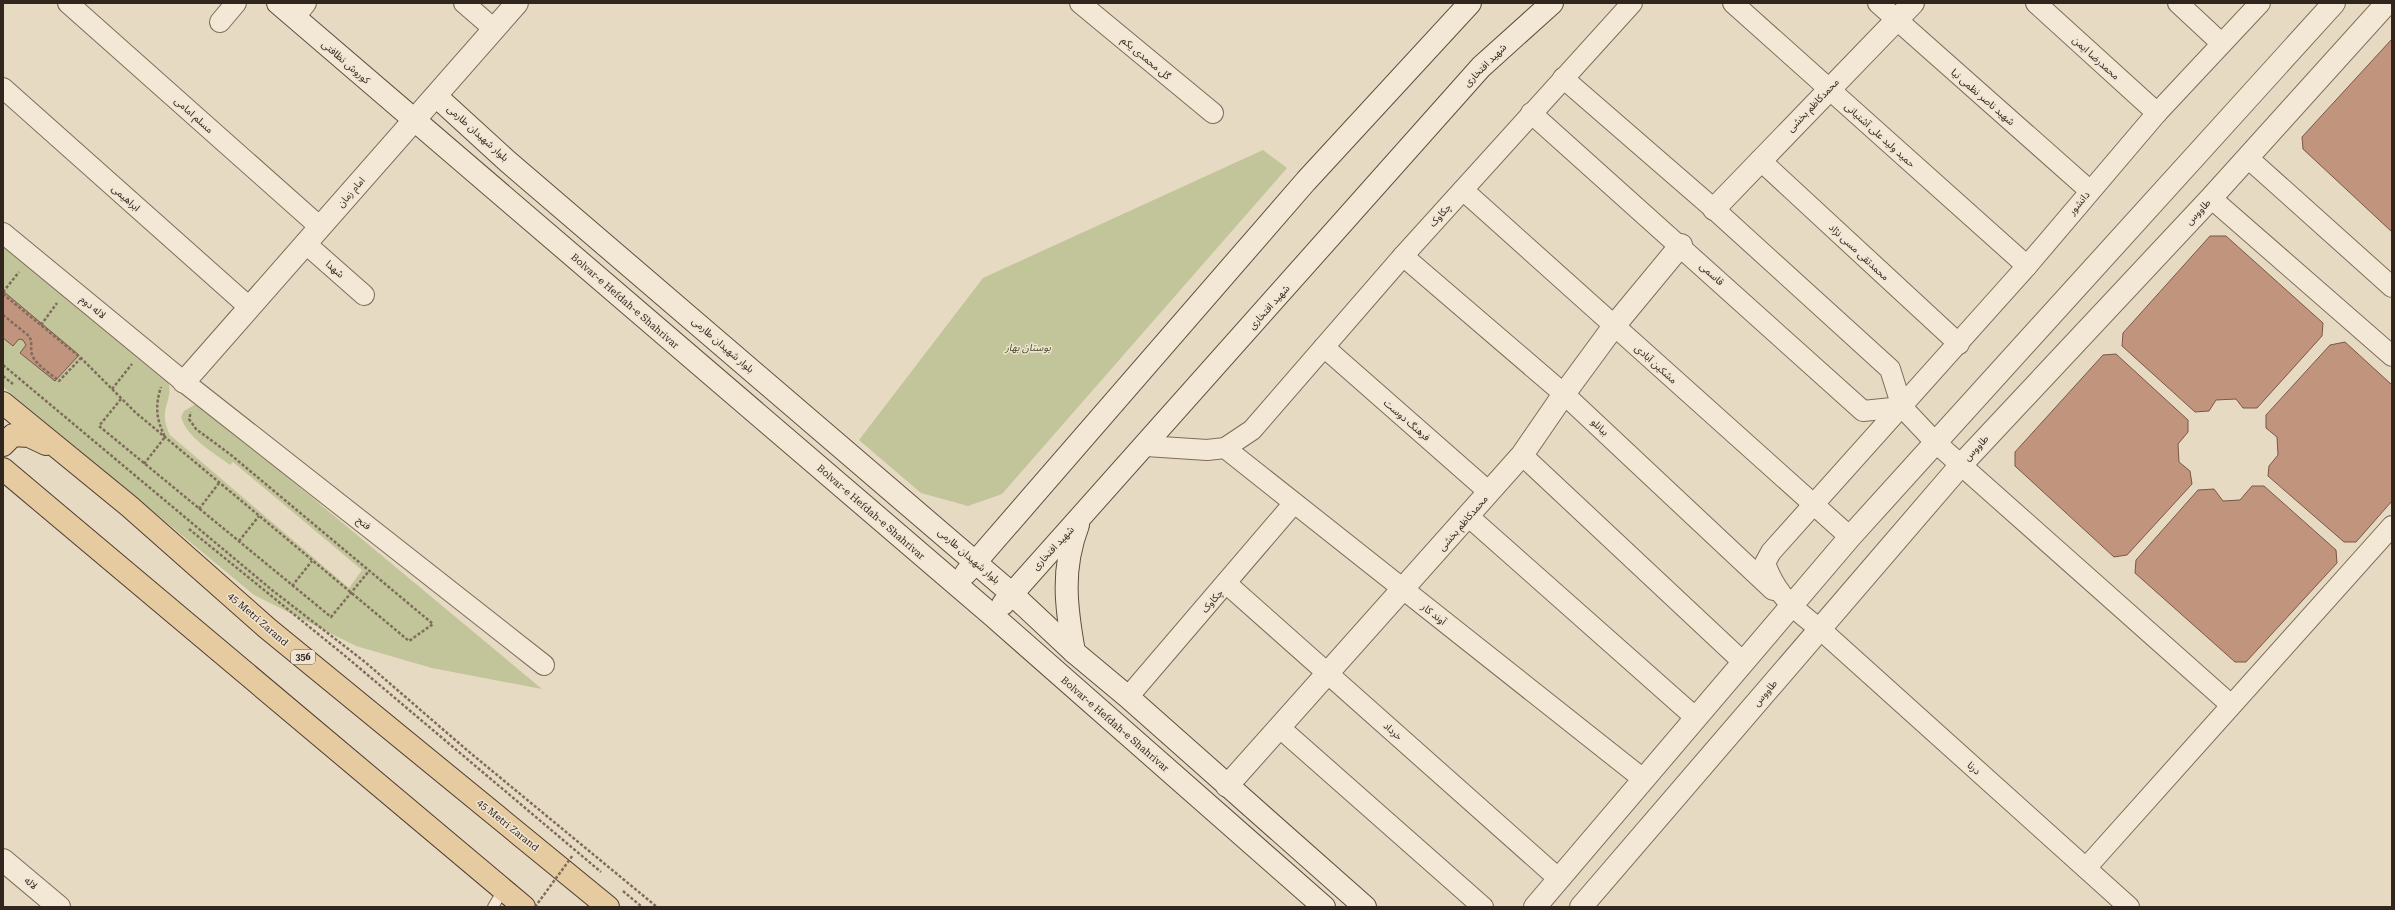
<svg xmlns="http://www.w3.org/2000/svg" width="2395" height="910" font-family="'Roboto Serif','Noto Sans Arabic',serif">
	<rect width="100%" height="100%" fill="#e7dac3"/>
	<g fill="#c2c499">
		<path d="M1263,150L1287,168L1002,494L968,506L921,493L859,440L983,278Z"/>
		<path d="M3,242L167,379C176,401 156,407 170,435L349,588L362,570L233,462L230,465C213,452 187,438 181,417L184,411L196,404L201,405L542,689L432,668L356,646L254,595L3,387Z"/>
	</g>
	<g fill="#c1947e" stroke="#7b5646">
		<path d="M2392,39V232L2303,149L2302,137Z"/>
		<path d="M2210,236H2226L2323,323L2322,336L2257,408H2243L2236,399L2216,400L2209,411L2195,412L2122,346L2123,333Z"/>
		<path d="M3,291L79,355L55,381L20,353L26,345L23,340L19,339L13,346L3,338Z"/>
		<path d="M2345,342L2392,385V501L2356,542H2344L2268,476L2269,466L2278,455L2277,437L2266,428V415L2330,345Z"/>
		<path d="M2116,354L2188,420V432L2178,444L2179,462L2190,471L2192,484L2127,555L2114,557L2015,466V452L2103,355Z"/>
		<path d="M2252,486H2264L2336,550L2337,563L2246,662H2235L2135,573L2136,560L2198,490L2214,489L2223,501L2240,500Z"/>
	</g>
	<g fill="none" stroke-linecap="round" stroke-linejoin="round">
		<defs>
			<path id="service" d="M493,907L503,890"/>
			<g id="minor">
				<path d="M68,3L320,227"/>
				<path d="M464,3L494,29"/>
				<path d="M1080,3L1213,113"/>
				<path d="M1733,3L2027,266"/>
				<path d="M1878,3L2089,190"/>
				<path d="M2036,3L2157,113"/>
				<path d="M2178,3L2221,43"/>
				<path d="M295,17L306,3"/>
				<path d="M220,22L236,3"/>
				<path d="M1563,78L1714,209L1890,369L1902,407L1935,442L2231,705"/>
				<path d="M3,88L249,307"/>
				<path d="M1531,113L1863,411L1902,407"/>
				<path d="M2248,158L2392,287"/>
				<path d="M1760,160L1959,344"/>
				<path d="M1463,190L1850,537"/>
				<path d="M2211,198L2392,356"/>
				<path d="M3,233L184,382L544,665"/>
				<path d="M305,243L364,295"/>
				<path d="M1403,256L1564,394L1773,590"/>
				<path d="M1324,347L1489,492"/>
				<path d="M1146,446L1207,450L1225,448L1252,430L1403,256L1632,3"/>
				<path d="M1225,448L1643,779"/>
				<path d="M1522,455L1743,662"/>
				<path d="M1468,516L1696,718"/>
				<path d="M1227,584L1559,879"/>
				<path d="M1128,697L1294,503"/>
				<path d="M1279,727L1483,907"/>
				<path d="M2086,868L2392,526"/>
				<path d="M2129,907L1820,629C1795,610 1776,595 1765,563L1771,552L2027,266L2157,113L2260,3"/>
			</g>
			<g id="tertiary">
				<path d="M1714,209L1913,3"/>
				<path d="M184,382L517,3"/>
				<path d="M1227,786L1522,455L1564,394L1614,326L1681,245"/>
				<path d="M3,860L59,907"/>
				<path d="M1535,907L1850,537L2334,3"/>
				<path d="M1581,907L1960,466L2211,198L2387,3"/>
			</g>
			<g id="secondary">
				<path d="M278,3L993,616L1324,907"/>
				<path d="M436,96L506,160L1011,593L1074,652L1128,697L1365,907"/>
				<path d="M966,573L1306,181L1470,3"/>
				<path d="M1003,604L1481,67L1552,3"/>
				<path d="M1074,652C1066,607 1061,569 1078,525"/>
			</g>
			<g id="primary">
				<path d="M3,403L129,506L267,628L608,907"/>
				<path d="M3,445L13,435L29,436L46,444"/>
				<path d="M3,469L524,907"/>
			</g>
		</defs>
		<use href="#service" stroke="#7f6c5c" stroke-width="12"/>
		<use href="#minor" stroke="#7f6c5c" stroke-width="22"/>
		<use href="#tertiary" stroke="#7f6c5c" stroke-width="24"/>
		<use href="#secondary" stroke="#614e40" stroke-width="24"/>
		<use href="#primary" stroke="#4e3b30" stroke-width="24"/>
		<g stroke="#7f6c5c" stroke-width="2.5" stroke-dasharray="3 2" stroke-linecap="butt">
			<path d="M3,292L19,272"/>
			<path d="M3,294L81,358L135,412L409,641L433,624L231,455L196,429L189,419L191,412"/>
			<path d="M3,315L29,336C33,342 30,348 32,355C36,365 51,374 59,381L81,358"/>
			<path d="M41,325L57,303"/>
			<path d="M3,365L272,590L365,662L468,751L657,907"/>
			<path d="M3,376L13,384"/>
			<path d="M112,389L132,364"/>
			<path d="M121,399L99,426L331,617L369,571"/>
			<path d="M144,464L165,437C156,419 155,406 161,387"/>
			<path d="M199,509L219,483"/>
			<path d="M189,529L344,655L601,872"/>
			<path d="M239,541L259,516"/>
			<path d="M292,586L312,561"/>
			<path d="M623,891L642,907"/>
		</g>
		<use href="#service" stroke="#f3e8d5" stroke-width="10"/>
		<use href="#minor" stroke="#f3e8d5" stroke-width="20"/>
		<use href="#tertiary" stroke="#f3e8d5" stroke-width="22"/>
		<use href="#secondary" stroke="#f3e8d5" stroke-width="22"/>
		<use href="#primary" stroke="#e6caa0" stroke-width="22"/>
		<path stroke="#7f6c5c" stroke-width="2.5" stroke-dasharray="3 2" stroke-linecap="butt" d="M535,907L573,855"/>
	</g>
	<g text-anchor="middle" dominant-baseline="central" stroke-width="3" stroke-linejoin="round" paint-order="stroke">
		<rect fill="#f0e5d2" stroke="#6a5f54" stroke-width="1" x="291" y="650" width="24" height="14" rx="3"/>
		<g font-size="9" font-weight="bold" fill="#31261e">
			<text x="303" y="657">356</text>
		</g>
		<g font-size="10" fill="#31261e" stroke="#f0e5d2">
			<text transform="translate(1146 58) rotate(40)">گل محمدی یکم</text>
			<text transform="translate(2096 58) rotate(42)">محمدرضا ایمن</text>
			<text transform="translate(346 62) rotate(41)">کوروش نظافتی</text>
			<text transform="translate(1485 65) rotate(-45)">شهید افتخاری</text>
			<text transform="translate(1983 97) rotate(41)">شهید ناصر نظمی نیا</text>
			<text transform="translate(1813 105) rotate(-46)">محمدکاظم بخشی</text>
			<text transform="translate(194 115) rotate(42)">مسلم امامی</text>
			<text transform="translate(478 133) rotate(42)">بلوار شهیدان طارمی</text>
			<text transform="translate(1880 135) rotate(42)">حمید ولید علی آشتیانی</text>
			<text transform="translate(351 192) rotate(-49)">امام زمان</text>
			<text transform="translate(126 198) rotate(42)">ابراهیمی</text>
			<text transform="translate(2079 203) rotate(-51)">دانشور</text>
			<text transform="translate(2198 212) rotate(-47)">طاووس</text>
			<text transform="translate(1440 215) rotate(-48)">چکاوک</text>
			<text transform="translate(1859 252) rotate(43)">محمدتقی مسی نژاد</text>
			<text transform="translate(335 269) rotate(41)">شهدا</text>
			<text transform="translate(1712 274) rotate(42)">قاسمی</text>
			<text transform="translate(625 301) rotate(41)">Bolvar-e Hefdah-e Shahrivar</text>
			<text transform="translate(93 307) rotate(39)">لاله دوم</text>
			<text transform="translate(1269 307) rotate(-48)">شهید افتخاری</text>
			<text transform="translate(723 345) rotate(41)">بلوار شهیدان طارمی</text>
			<text transform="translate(1656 364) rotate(42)">مشکین آبادی</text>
			<text transform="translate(1407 420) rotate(41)">فرهنگ دوست</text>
			<text transform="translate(1600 427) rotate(43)">بیانلو</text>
			<text transform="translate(1976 448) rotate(-47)">طاووس</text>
			<text transform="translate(871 512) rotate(41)">Bolvar-e Hefdah-e Shahrivar</text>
			<text transform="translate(364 523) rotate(38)">فتح</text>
			<text transform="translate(1463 523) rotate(-49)">محمدکاظم بخشی</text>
			<text transform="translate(1053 548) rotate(-47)">شهید افتخاری</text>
			<text transform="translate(969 556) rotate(41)">بلوار شهیدان طارمی</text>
			<text transform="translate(1212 601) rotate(-49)">چکاوک</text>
			<text transform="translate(1434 614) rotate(38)">آوند کار</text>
			<text transform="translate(258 619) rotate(41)">45 Metri Zarand</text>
			<text transform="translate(1765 693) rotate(-49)">طاووس</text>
			<text transform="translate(1115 724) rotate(41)">Bolvar-e Hefdah-e Shahrivar</text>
			<text transform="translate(1393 731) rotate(42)">خرداد</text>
			<text transform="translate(1974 768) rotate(42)">درنا</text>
			<text transform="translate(508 825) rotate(39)">45 Metri Zarand</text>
			<text transform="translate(31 883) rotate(40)">لاله</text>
		</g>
		<g font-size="10" font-style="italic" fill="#454b28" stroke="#f0e5d2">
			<text x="1028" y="347">بوستان بهار</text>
		</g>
	</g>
	<rect width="2395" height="910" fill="none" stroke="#31261e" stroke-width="8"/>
</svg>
